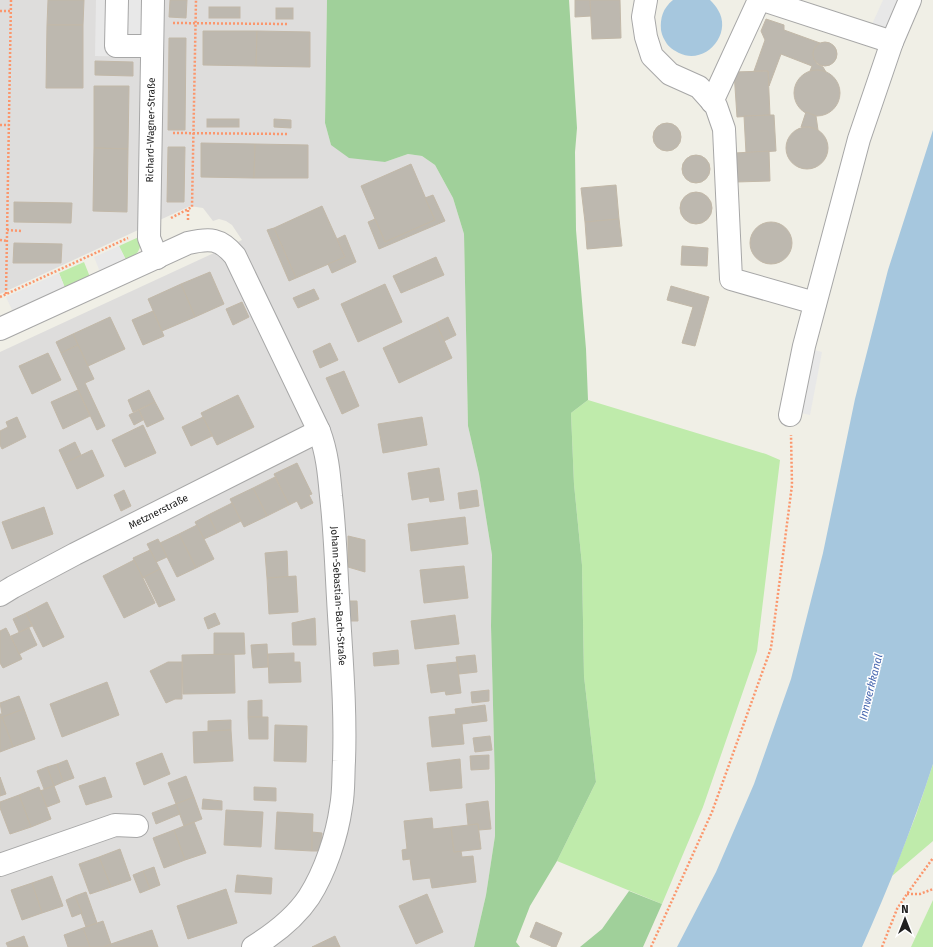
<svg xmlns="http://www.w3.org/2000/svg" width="933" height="947" font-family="'Fira Sans',sans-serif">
	<rect width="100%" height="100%" fill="#f0efe6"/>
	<path fill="#dedddc" d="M0,0H327L325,123L331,145L385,162L408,154L422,156L435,165L453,198L464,234L468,426L479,474L492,555L491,626L495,784V836L486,895L474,947H0V352L242,240L232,225L226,221L219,219L213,221L203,208L190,206L0,294Z"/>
	<g fill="#bfebab">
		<path d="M141,236C141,249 139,255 126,260L119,246Z"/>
		<path d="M84,262L90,277L65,288L59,273Z"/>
		<path d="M588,400L766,454L780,460L757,651L703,807L662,904L557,861L596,782L584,676L582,565L574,484L571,413Z"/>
		<path d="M933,764V841L892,876L916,815Z"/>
		<path d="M933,900V947H911Z"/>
	</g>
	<g fill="#a0d09a">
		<path d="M327,0H569L577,128L575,152L576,230L586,349L588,400L571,413L574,484L582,565L584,676L596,782L557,861L530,906L516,942L520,947H474L486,895L495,836V784L491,626L492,555L479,474L468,426L464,234L453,198L435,165L422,156L408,154L385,162L349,158L331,145L325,123Z"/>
		<path d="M629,891L662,904L643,947H580L602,929Z"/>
	</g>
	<g fill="#e8e8e8">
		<path d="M96,0H145L144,57L95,56Z"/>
		<path d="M883,0H899L882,36L869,31Z"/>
		<path d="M119,246L126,260L100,272L94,257Z"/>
		<path d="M59,273L65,288L13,312L6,297Z"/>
		<path d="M805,348L822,352L810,415L793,411Z"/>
	</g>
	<g fill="#a6c7de">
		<path d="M673,0H710C713,3 716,6 718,10C733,34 705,66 679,53C674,50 671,49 667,44C664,39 662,36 661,30C660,18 663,8 673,0Z"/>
		<path d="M933,130V764C913,826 889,887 862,947H677L716,872L754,784L791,679L823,553L855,399L888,270Z"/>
	</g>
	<g fill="#bdb8af" stroke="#c2b8a8">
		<path d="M48,0H84L83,25H47Z"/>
		<path d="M170,0H187L186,18L169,17Z"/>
		<path d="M575,0H590L591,16L575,17Z"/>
		<path d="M590,0H620L621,38L592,39Z"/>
		<rect x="209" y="7" width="31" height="11"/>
		<rect x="276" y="8" width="17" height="11"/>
		<path d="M766,19L784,25V30L820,43L815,47L813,53L814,59L817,64L823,67L826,72L818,70L810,71L812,66L781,54L769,86L768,71H754L765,40L761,31Z"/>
		<path d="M47,25H83V88H46Z"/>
		<path d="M203,31H257L256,66L203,65Z"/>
		<path d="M257,31L310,32V67L256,66Z"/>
		<path d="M169,38H186L185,130H168Z"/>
		<circle cx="825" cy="54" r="12"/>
		<path d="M95,61L133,62V76L95,75Z"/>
		<circle cx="817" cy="93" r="23"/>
		<path d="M768,71L770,115L737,117L734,72Z"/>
		<path d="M94,86H129L128,149L94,148Z"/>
		<path d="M806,112L816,116L818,130L810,127H801Z"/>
		<path d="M770,115H774L776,151L746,153L744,116Z"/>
		<rect x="207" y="119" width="32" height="8"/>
		<path d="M274,119L291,120V128L274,127Z"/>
		<circle cx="667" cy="137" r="14"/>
		<circle cx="807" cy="148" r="21"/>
		<path d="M201,143L255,144L254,178L201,177Z"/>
		<path d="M255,144L308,145V178H254Z"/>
		<path d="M168,147H185L184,202H167Z"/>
		<path d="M94,148L128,149L127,212L93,211Z"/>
		<path d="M769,151L770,181L736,182L735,153Z"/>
		<circle cx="696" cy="169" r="14"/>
		<path d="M411,164L435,220L385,242L361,186Z"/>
		<path d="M616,185L619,219L585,222L581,188Z"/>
		<circle cx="696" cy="208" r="16"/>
		<path d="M433,195L445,221L379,249L368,222L375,219L385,242L435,220L425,198Z"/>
		<path d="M14,202L72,203L71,223L14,222Z"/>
		<path d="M322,206L345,257L296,278L274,228Z"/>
		<path d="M619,219L622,246L587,249L585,222Z"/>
		<circle cx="771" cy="243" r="21"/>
		<path d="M274,228L296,278L289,281L267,230Z"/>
		<path d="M345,235L356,262L332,273L328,264L345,257L337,239Z"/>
		<path d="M14,243L62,244L61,263H13Z"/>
		<path d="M682,246L708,248L707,266L681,265Z"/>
		<path d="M436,257L444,275L401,293L393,276Z"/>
		<path d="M210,272L224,304L195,317L181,284Z"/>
		<path d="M181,284L195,317L162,331L148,299Z"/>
		<path d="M385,284L402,322L358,342L341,304Z"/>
		<path d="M671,286L709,297L695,346L682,343L693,307L667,300Z"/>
		<path d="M314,289L319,299L298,308L293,298Z"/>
		<path d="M242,302L249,317L233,325L226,309Z"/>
		<path d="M153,311L164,336L143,345L132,320Z"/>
		<path d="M110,317L125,349L88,366L73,334Z"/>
		<path d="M448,317L456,335L444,341L436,323Z"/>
		<path d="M436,323L452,358L399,383L383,348Z"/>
		<path d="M73,334L78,345L61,353L56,342Z"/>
		<path d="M330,343L338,360L320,368L313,351Z"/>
		<path d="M78,345L94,379L85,383L105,426L97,430L61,353Z"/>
		<path d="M48,353L61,380L32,394L19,366Z"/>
		<path d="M344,371L359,406L342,414L326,378Z"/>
		<path d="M78,390L90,416L63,429L51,402Z"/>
		<path d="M149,390L155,402L133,412L128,400Z"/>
		<path d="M238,395L254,427L217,445L201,413Z"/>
		<path d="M155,402L164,419L147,427L139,410Z"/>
		<path d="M139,410L143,420L134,425L129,415Z"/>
		<path d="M17,417L26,437L2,449L0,445V431L8,427L6,422Z"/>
		<path d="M203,417L212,436L191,446L182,427Z"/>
		<path d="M422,417L427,445L383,453L378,424Z"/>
		<path d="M143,425L156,453L125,467L112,440Z"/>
		<path d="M75,442L81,455L65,463L59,450Z"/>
		<path d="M92,450L104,476L77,489L65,463Z"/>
		<path d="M297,463L312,494L309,495L313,503L301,509L297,501L289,505L274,474Z"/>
		<path d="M439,468L444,500L430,502L429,497L412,500L408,473Z"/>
		<path d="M275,477L289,505L267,516L253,488Z"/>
		<path d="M253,488L267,516L244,527L230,499Z"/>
		<path d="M124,490L131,506L121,511L114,495Z"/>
		<path d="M477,490L479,506L460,509L458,493Z"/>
		<path d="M232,503L241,521L217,533L208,515Z"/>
		<path d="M44,507L53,534L12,549L2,522Z"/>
		<path d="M208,515L217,533L204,539L195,522Z"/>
		<path d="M465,517L468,544L411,551L408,524Z"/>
		<path d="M197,525L214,559L196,568L179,534Z"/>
		<path d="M179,534L196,568L177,577L160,543Z"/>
		<path d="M348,536L365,540V572L348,567Z"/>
		<path d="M158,539L167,557L156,562L147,544Z"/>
		<path d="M150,550L160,569L143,578L133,558Z"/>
		<path d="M287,551L288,577L267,578L265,553Z"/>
		<path d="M134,560L155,603L124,618L103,576Z"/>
		<path d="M464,566L468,598L424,603L420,570Z"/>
		<path d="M160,569L175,600L159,607L144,577Z"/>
		<path d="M296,576L298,612L269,614L267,578Z"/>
		<path d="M348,601H357L358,621H349Z"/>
		<path d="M47,602L64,637L43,647L26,613Z"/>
		<path d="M26,613L32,626L19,632L13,619Z"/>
		<path d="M215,613L220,624L208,629L204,618Z"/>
		<path d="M455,615L459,644L415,649L411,621Z"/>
		<path d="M315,618L316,645H293L292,623Z"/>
		<path d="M6,628L22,659L3,668L0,663V631Z"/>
		<path d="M29,628L37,645L19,654L11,636Z"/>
		<path d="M214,633H244L245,654L214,655Z"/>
		<path d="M267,644L268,667L253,668L251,645Z"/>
		<path d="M398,650L399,664L374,666L373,653Z"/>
		<path d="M294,653V662H300L301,682L269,683L268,654Z"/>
		<path d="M234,654L235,693L183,694L182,655Z"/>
		<path d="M475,655L477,672L459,674L456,657Z"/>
		<path d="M168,662H182V699H175L166,703L150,671Z"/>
		<path d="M457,662L461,693L446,695L445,691L431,693L427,665Z"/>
		<path d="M107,682L119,715L62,737L50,704Z"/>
		<path d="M489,690V701L472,703L471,692Z"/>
		<path d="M19,696L24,709L0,718V714H2L0,703Z"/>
		<path d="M262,700V717H248V701Z"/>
		<path d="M485,705L487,721L462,724L464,744L432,747L429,717L456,714L455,709Z"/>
		<path d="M24,709L35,739L13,747L2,717Z"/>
		<path d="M2,717L13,747L0,752V718Z"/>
		<path d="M248,717H268V739H249Z"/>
		<path d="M231,720V730L208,731V721Z"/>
		<path d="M275,725L307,726L306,762L274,761Z"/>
		<path d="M231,730L233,761L194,763L193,732Z"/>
		<path d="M490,736L492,750L475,752L473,738Z"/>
		<path d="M162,753L170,774L144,785L136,763Z"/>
		<path d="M489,755V769L471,770L470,756Z"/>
		<path d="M460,759L462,788L430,791L427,763Z"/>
		<path d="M67,760L74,778L63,782L57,764Z"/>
		<path d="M57,764L63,782L54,786L47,767Z"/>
		<path d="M47,767L54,786L44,789L37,771Z"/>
		<path d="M186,776L194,797L176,804L168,783Z"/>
		<path d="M0,777L6,794L0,796Z"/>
		<path d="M105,777L112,797L86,805L79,786Z"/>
		<path d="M54,786L60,802L47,807L40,791Z"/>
		<path d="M39,787L51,819L31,827L19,795Z"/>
		<path d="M254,787L276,788V801L254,800Z"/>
		<path d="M19,795L31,827L10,834L0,808V802Z"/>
		<path d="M194,797L202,819L184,826L176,804Z"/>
		<path d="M203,799L222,801V810L202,809Z"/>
		<path d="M488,801L491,829L479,830L478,824L468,825L466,804Z"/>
		<path d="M176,804L180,814L156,824L152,813Z"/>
		<path d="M226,810L263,812L261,847L224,845Z"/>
		<path d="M277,812L313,814L312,851L275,849Z"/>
		<path d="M432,818L433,829L451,827L454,852L461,851L462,857L473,856L476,882L432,888L430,878L413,880L410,859L403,860L402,850L407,849L404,821Z"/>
		<path d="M194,822L206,853L185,860L174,830Z"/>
		<path d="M478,824L481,849L454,852L451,827Z"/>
		<path d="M174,830L185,860L164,868L153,838Z"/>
		<path d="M312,832L322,833L321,851H312Z"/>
		<path d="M120,849L131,880L111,887L99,857Z"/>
		<path d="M99,857L111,887L90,894L79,864Z"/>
		<path d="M154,867L160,885L150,889L143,871Z"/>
		<path d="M143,871L150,889L140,893L133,875Z"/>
		<path d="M237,875L272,878L271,894L235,892Z"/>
		<path d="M52,876L63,906L42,913L32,883Z"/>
		<path d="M32,883L42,913L22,920L11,890Z"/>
		<path d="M226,889L237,923L188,939L177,906Z"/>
		<path d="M86,892L97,923L86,927L75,896Z"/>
		<path d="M427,894L443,932L416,944L399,906Z"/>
		<path d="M75,896L82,913L72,917L66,900Z"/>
		<path d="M103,921L111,944L104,947H90L83,928Z"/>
		<path d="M536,922L562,933L556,947H553L530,937Z"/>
		<path d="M83,928L90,947H68L64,935Z"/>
		<path d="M152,930L158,947H104L111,944Z"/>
		<path d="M24,936L28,947H8L6,943Z"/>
		<path d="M335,936L340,947H312Z"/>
	</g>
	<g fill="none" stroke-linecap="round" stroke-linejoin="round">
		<defs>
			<g id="minor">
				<path d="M117,0L116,46H152"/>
				<path d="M153,0L149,238L157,258"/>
				<path d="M646,0L643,17L646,37L652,56L670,74L699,87L716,106L724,129L731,279L815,303"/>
				<path d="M763,0L892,42"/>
				<path d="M712,102L759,0"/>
				<path id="s1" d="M0,329L188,243C210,238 220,238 235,256L319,431C327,452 329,473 331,496C335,530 336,564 338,598C341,653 346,707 344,761C343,776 344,792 341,807C337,836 325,872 309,897C295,918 274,934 253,947"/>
				<path d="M790,415L804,346L859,139L892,42L910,0"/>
				<path id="s2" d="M0,595L13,587L75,554L319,431"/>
				<path d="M0,865L115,825L137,826"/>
			</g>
		</defs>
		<use href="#minor" stroke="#a7a7a7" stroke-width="24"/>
		<g stroke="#fb966c" stroke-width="2.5" stroke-dasharray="2 2" stroke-linecap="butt">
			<path d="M0,11H10"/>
			<path d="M173,23L288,24"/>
			<path d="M0,125H9"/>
			<path d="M173,133L288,134"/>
			<path d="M188,210V221"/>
			<path d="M171,218L192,207L196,0"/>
			<path d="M7,230L21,231"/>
			<path d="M0,240L7,241"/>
			<path d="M6,294L11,0"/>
			<path d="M0,297L128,238"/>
			<path d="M907,894H920L933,889"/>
			<path d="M651,947L712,812L771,648L792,485L791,435"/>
			<path d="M882,947L897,909L907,894L933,858"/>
		</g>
		<use href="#minor" stroke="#fff" stroke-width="22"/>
	</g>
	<g text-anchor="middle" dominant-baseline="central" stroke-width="3" stroke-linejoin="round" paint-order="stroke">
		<g font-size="10" fill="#202020" stroke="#fff">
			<text transform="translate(151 130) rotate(-89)">Richard-Wagner-Straße</text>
			<text stroke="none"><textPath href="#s2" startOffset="179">Metznerstraße</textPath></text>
			<text stroke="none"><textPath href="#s1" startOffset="620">Johann-Sebastian-Bach-Straße</textPath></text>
		</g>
		<g font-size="11" font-style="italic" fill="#4a6ab1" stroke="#fff">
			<text transform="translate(871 687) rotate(-76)">Innwerkkanal</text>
		</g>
	</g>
	<g transform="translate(905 919)" stroke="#ffffff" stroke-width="3" paint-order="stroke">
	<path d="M0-3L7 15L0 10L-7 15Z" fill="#202020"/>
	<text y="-6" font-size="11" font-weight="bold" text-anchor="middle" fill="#202020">N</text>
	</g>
</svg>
